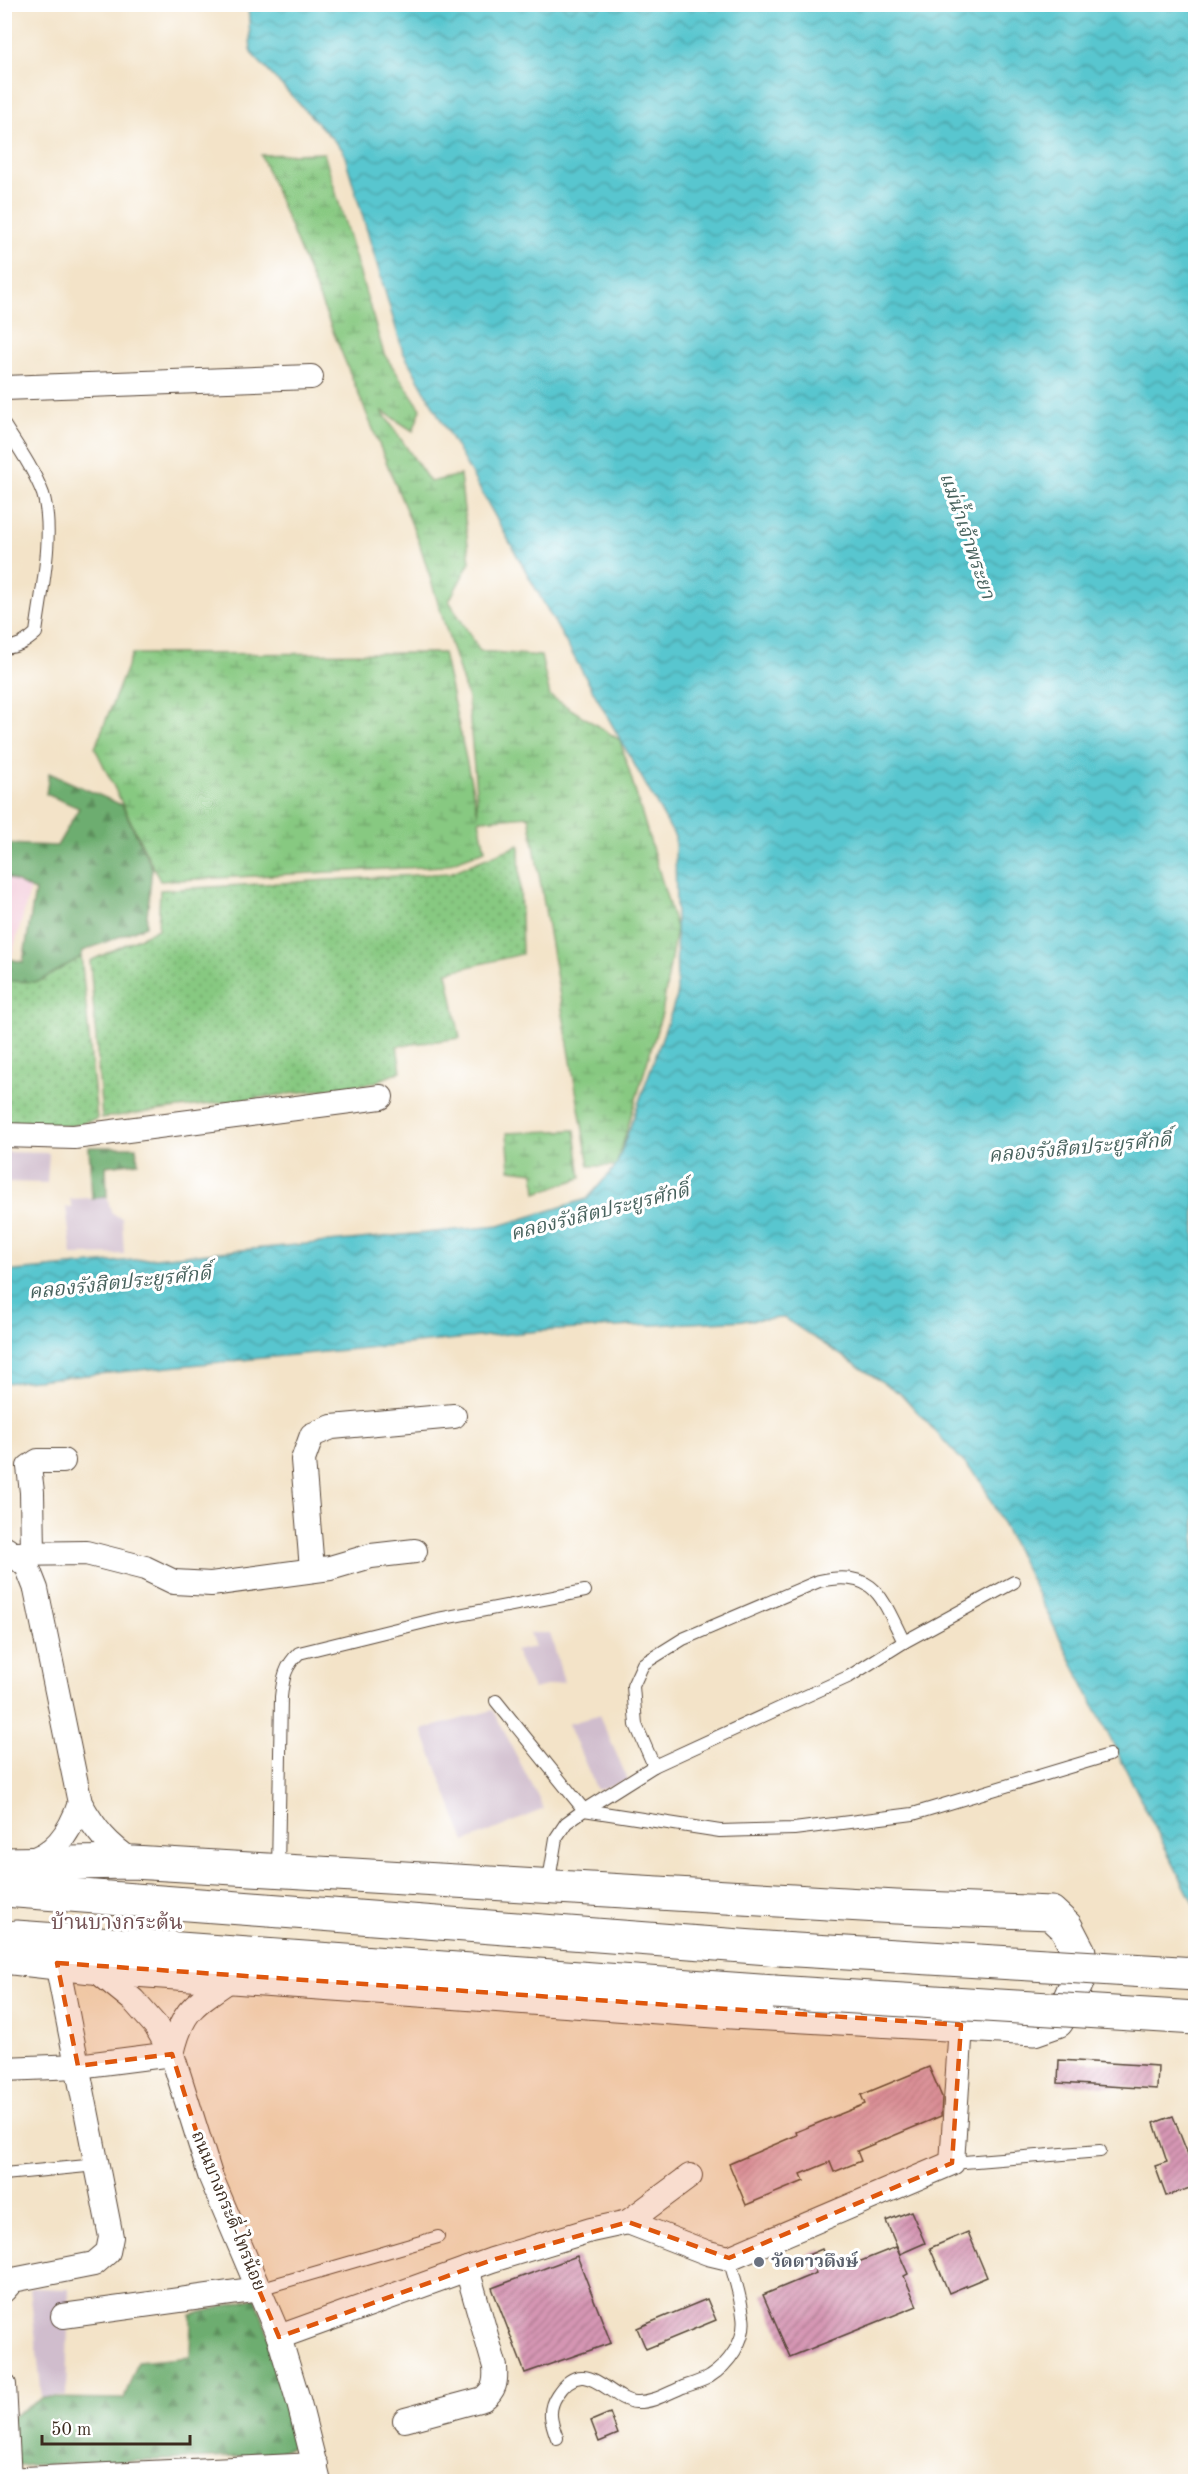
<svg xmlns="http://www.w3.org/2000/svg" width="1200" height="2486" font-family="'Old Standard TT','Noto Serif Thai',serif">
	<defs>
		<pattern id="grass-dots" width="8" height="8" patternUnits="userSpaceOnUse" patternTransform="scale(1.5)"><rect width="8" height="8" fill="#87c981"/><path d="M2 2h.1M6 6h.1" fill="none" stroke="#70a369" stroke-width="1.8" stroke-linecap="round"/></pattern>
		<pattern id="forest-firs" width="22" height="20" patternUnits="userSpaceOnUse" patternTransform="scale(1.5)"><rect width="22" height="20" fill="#6dad6f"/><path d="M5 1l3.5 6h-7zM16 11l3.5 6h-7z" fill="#5b8d5b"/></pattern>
		<pattern id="wetland-marsh" width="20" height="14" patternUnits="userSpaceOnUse" patternTransform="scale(1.5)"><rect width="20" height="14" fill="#87c981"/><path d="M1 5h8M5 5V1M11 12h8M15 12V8" fill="none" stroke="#70a369"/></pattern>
		<pattern id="water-waves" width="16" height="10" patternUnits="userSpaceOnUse" patternTransform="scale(1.5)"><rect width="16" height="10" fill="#59c6cf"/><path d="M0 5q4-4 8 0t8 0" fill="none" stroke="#4ba1a7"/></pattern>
		<pattern id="building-hatch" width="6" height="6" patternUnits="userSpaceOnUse" patternTransform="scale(1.5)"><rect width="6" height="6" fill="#d696b4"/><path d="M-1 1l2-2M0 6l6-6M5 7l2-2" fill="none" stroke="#af7b92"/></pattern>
	</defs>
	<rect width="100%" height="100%" fill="#fff"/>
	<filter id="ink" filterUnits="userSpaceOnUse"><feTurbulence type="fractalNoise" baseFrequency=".0167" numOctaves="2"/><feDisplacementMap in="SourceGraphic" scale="12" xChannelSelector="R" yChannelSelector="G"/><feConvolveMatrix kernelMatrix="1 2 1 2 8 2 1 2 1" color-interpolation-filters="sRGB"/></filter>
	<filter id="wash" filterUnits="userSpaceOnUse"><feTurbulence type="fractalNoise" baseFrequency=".008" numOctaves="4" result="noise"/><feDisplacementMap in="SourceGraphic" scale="24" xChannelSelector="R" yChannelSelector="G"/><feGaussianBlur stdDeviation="1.35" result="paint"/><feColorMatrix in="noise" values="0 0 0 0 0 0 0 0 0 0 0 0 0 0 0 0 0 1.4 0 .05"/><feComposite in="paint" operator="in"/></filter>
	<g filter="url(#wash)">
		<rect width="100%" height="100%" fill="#f3e3c8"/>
		<path fill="#f4cfdd" d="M5,844L42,848L6,976H5Z"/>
		<g fill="#d0bdcd">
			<path d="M5,1152L49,1153L47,1183L5,1182Z"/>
			<path d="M107,1197L112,1214L122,1218L124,1254L72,1255L66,1207H72L70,1199Z"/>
			<path d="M530,1633H550L564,1682L533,1689L515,1651L535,1647Z"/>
			<path d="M493,1710L544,1809L465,1842L422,1730Z"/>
			<path d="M599,1715L628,1780L597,1790L568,1724Z"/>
			<path d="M30,2288L69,2289L66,2396L42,2398Z"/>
		</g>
		<g fill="url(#grass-dots)" stroke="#617a50" stroke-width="1.5">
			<path d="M519,845L522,954L447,972L460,1038L397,1046L401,1071L373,1083L102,1118L90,961L158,929L160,890L450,873Z"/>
			<path d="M61,951L81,955L97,1119L71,1126L5,1124V975L44,980Z"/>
		</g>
		<g fill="url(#forest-firs)" stroke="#546c46" stroke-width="1.5">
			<path d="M49,773L122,805L152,868L146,926L83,951L81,957L38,982L5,981V958L23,962L35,891L5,876V844L57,846L79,808L46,794Z"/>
			<path d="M89,1147H136L138,1162L106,1166L107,1197L92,1198Z"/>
			<path d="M256,2298L305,2444L261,2456L15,2466L10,2418L42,2398L124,2399L138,2362L190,2357L191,2315Z"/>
		</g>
		<g fill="url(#wetland-marsh)" stroke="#617a50" stroke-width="1.5">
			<path d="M324,153L384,354L421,409L413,431L381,410L430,482L460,475L470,562L449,601L480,651L541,656L550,696L620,740L676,928L662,1013L616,1166H589L529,816L479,820L485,850L442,866L160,881L95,748L132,654L443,653L478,814L468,699L419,542L261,155Z"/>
			<path d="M575,1130L581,1178L536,1193L534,1172L510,1169L507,1133Z"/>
		</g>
		<path fill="url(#water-waves)" stroke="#4a7876" stroke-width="1.5" d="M248,5H1195V1907L981,1481L901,1394L784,1318L540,1331L5,1383V1272L499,1226L587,1199L616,1166L677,996L675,837L403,352L343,150L251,53Z"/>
		<g id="blocks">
			<g fill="url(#building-hatch)">
				<path d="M1059,2060L1158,2066L1157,2089L1058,2083Z"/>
				<path d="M929,2067L942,2097L941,2116L857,2151L861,2161L834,2172L830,2162L801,2174L804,2181L746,2205L729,2164L797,2135L796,2132L865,2104L861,2095Z"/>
				<path d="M1173,2116L1196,2175V2186L1166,2196L1155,2166L1167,2162L1154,2123Z"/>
				<path d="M911,2211L925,2243L900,2254L886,2221Z"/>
				<path d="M968,2232L987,2277L949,2293L930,2248Z"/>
				<path d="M896,2247L908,2274L904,2276L917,2306L790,2357L763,2295L816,2273L808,2255L822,2249L830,2268L849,2260L851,2265Z"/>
				<path d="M577,2256L611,2343L525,2373L492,2288Z"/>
				<path d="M707,2299L716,2320L646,2349L637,2328Z"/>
				<path d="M610,2413L618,2434L599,2442L591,2421Z"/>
			</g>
		</g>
	</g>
	<g filter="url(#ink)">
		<use href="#blocks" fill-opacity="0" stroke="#574638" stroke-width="1.5"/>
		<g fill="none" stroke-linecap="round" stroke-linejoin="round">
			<defs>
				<g id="lane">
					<path d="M4,425C18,447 34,470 43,494C55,533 41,593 36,633C26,642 18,647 4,648"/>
					<path d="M496,1701L584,1810L720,1831L794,1829L913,1814L1109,1755"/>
					<path d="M654,1766L636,1725L633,1686L643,1664L683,1639L819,1581C876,1568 882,1599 904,1642"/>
					<path d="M278,1870L281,1697C283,1678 285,1666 299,1653L433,1620L585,1591"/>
					<path d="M548,1886L556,1838L566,1823L584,1810L654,1766L850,1676L904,1642L1014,1582"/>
					<path d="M952,2163L1100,2151"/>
					<path d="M4,2174L97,2165"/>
					<path d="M259,2289L438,2237"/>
					<path d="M557,2438C551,2422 547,2410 557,2395C585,2351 609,2401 636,2402C652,2403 668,2393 683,2387C692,2384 702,2381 709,2377C728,2365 747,2340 743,2316C741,2297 734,2277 729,2258"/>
				</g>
				<g id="street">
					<path d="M4,388L311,377"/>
					<path d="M4,1135L74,1137L381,1097"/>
					<path d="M6,1549L27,1566L36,1589L80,1803C96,1831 107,1844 133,1862"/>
					<path d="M33,1552L32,1492L29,1467L38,1461H63"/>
					<path d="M12,1554L86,1553L145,1568L174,1582L211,1584L330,1568L371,1556L415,1551"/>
					<path d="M312,1569L303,1460L312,1435L332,1427L454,1416"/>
					<path d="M26,1861C56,1856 71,1830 80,1803"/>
					<path d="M92,1967L133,2000L156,2026L172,2054L210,2175L279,2337L299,2403L319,2482"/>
					<path d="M172,2054C183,2006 196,2004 234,1977"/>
					<path d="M4,2069L78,2066L172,2054"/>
					<path d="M628,2222L690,2176"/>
					<path d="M4,2290L13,2280L94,2264L108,2252L111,2237L57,1963"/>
					<path d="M63,2316L259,2289"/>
					<path d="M279,2337L492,2260L591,2230L628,2222L708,2253L729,2258L952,2163L961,2025"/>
					<path d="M4,2385L9,2480"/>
					<path d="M405,2420L483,2399C495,2390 496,2382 495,2367L467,2269"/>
					<path d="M4,2480L316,2465"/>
				</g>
				<g id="primary">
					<path d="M4,1864L133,1862L896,1907L1051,1913L1066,1927L1079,1952L1080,1975L1067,2005L1057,2021L1034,2029L714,2011L92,1967L4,1957"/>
					<path d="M4,1890L780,1949"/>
					<path d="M16,1937L774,1992"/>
				</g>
			</defs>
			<use href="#lane" stroke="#574638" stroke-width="14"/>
			<use href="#street" stroke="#574638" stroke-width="26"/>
			<use href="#primary" stroke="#574638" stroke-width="35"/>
			<use href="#lane" stroke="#fff" stroke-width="12"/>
			<use href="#street" stroke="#fff" stroke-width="24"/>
			<use href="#primary" stroke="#fff" stroke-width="33"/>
			<defs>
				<g id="primary-bridge">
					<path d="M780,1949L1196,1974"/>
					<path d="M774,1992L1196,2018"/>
				</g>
			</defs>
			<use href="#primary-bridge" stroke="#574638" stroke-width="35" stroke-linecap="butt"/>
			<use href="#primary-bridge" stroke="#fff" stroke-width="33"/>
		</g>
	</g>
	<path fill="#df570d" fill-opacity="0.2" stroke="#df570d" stroke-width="4.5" stroke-dasharray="12 8" stroke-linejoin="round" d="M57,1963L961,2025L952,2163L729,2258L628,2222L492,2260L279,2337L210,2175L172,2054L78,2066Z"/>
	<circle fill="#6b7280" stroke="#fff" stroke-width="2" cx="759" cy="2262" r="6"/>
	<g text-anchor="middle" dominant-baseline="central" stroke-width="6" stroke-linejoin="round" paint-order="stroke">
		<g font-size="18" fill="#3b2a1e" stroke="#fff">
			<text transform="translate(228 2211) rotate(68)">ถนนบางกระดี่-ไทรน้อย</text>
		</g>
		<g font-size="18" font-weight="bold" fill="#5b616d" stroke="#fff" text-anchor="start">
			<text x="771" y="2262">วัดดาวดึงษ์</text>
		</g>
		<g font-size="20" font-style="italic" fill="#46615c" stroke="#fff">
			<text transform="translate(966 536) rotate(71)">แม่น้ำเจ้าพระยา</text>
			<text transform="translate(1080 1149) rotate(-5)">คลองรังสิตประยูรศักดิ์</text>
			<text transform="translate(600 1213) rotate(-14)">คลองรังสิตประยูรศักดิ์</text>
			<text transform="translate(120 1284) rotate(-6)">คลองรังสิตประยูรศักดิ์</text>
		</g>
		<g font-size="21" fill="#715052" stroke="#fff">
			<text x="117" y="1923">บ้านบางกระต้น</text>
		</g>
	</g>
	<rect width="1200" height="2486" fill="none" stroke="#fff" stroke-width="24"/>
	<path d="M42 2435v9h148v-9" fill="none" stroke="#3b2a1e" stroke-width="3"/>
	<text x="51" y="2435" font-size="18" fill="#3b2a1e" stroke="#ffffff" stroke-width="4.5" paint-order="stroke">50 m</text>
</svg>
